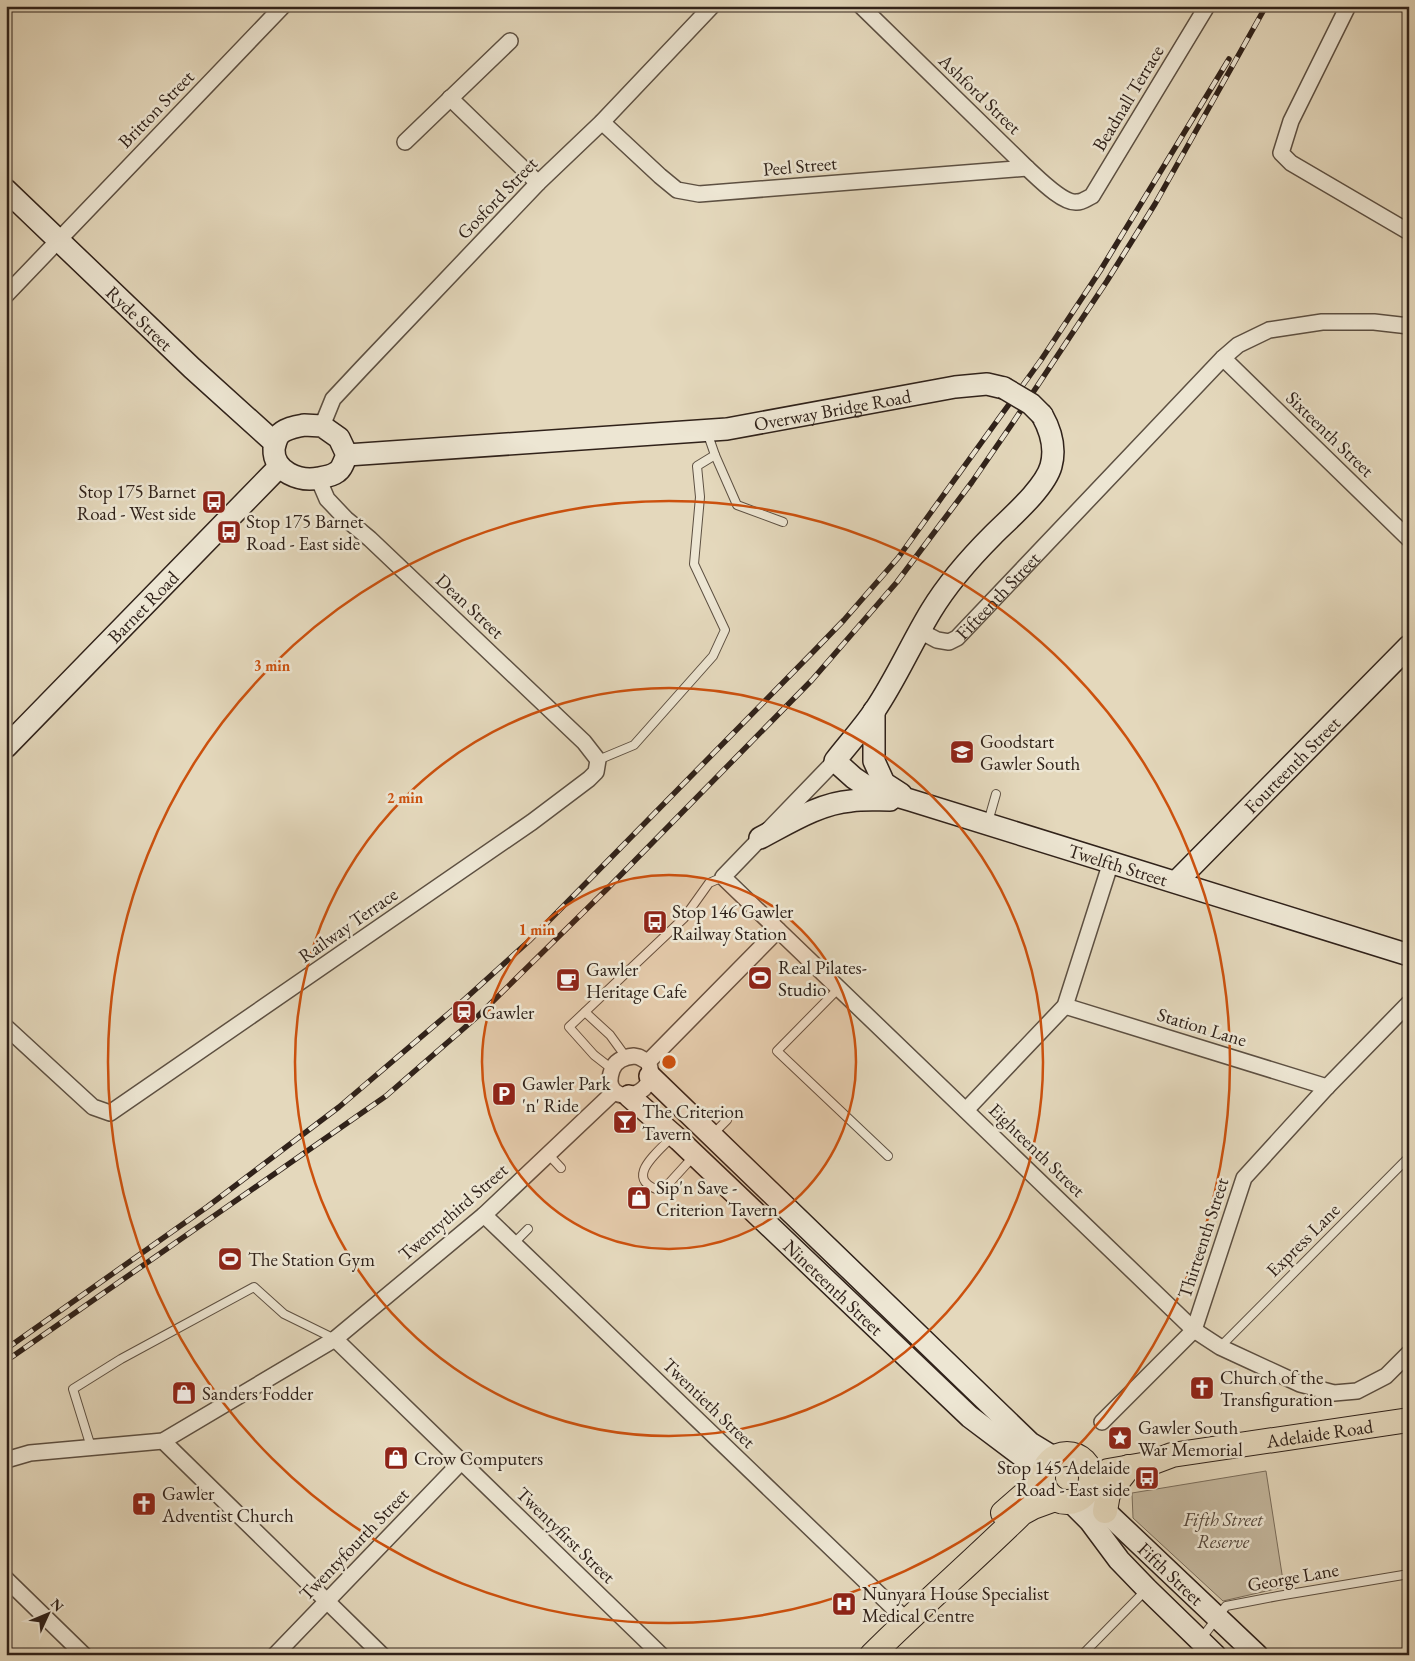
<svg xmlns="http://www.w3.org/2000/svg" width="1415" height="1661" font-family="'EB Garamond',serif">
	<rect width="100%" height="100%" fill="#e4d8bc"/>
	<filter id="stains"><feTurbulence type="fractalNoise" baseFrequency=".004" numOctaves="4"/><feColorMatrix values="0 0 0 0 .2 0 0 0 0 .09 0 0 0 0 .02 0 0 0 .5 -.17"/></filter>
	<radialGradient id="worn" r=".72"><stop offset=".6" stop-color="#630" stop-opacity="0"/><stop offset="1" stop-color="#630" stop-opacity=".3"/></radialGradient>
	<path fill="#c5b9a0" stroke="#7a6e5d" d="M1266,1471L1284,1587L1223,1601L1133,1518L1132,1493Z"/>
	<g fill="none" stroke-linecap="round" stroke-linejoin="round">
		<defs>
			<g id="lane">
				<path d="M715,455L737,505L783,522"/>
				<path d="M598,760L634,745L713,656L725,630L694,564L700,497L697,466L715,455L707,432"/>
				<path d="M988,822L996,794"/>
				<path d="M839,988L777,1051L888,1156"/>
				<path d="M585,1012L610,1035L626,1057"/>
				<path d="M612,1069L594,1055L569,1027L684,918L709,883L723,877"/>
				<path d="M713,1134L727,1120"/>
				<path d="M672,1137C657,1153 621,1180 662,1191L693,1157"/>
				<path d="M548,1154L561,1168"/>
				<path d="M706,1187L716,1177"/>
				<path d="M514,1243L528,1229"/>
				<path d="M1220,1347L1409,1157"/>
				<path d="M91,1447L73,1389L121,1359L254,1287L284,1314L335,1339"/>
				<path d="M1201,1639L1226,1606L1278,1596L1409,1574"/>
				<path d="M1082,1655L1146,1590"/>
			</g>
			<g id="street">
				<path d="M861,6L1027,168C1038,178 1063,204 1077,202C1083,202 1087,198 1092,196L1207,6"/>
				<path d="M1348,6L1291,121L1281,153L1291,163L1409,232"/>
				<path d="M450,98L538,183"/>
				<path d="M602,122L660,176L677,190L699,194L1027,168"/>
				<path d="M405,142L510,41"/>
				<path d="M6,295L283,6"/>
				<path d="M1223,358L1409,539"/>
				<path d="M322,426L333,399L362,368L538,183L602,122L712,6"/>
				<path id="s1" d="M920,631L937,640L949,642L957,638L1223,358L1238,345L1269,330L1322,322H1374L1409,326"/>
				<path d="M835,761L723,877L1194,1330L1220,1347L1300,1384L1334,1393L1357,1391L1386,1376L1409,1353"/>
				<path d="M1065,1006L1327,1087"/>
				<path d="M6,1027L93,1107L110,1113L532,822L589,779L596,772L598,760L584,742L370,539L346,519L327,499L318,478"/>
				<path d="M634,1056L639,1057L648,1062C664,1099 598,1110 612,1070C615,1061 624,1057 634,1056Z"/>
				<path d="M648,1062L778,930"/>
				<path d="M966,1110L1065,1006L1111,862"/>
				<path d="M484,1215L906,1620"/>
				<path d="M335,1339L661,1655"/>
				<path d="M1102,1422L1194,1330L1244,1178L1327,1087L1409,1003"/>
				<path d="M163,1441L382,1655"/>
				<path d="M6,1460L30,1453L163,1441L335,1339L484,1215L614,1092"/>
				<path d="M6,1579L84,1655"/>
				<path d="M275,1655L462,1461"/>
			</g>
			<g id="secondary">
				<path id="s2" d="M6,190L192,368L275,443"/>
				<path id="s3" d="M1042,415C1051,431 1056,448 1051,466C1045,488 1010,518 993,535C970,558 948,583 931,611C911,644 896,679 875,710C863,728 848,744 835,761L854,778L869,788L910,800L1409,955"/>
				<path d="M304,425L322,426L339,438L347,455C344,461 342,469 337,472C332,476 325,477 319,478C300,482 273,472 274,449C275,444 276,439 279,435C285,428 296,427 304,425Z"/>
				<path id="s4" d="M347,455L727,429L955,387L987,384L1004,388"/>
				<path d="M874,711V761L884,783L901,794"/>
				<path id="s5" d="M6,747L279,467"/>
				<path d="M760,838C787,824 820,803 851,801C863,799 877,800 890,800"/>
				<path id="s6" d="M1176,882L1409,646"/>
				<path d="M650,1076L1030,1443L1053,1457"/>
				<path id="s7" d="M629,1096L679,1140L970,1417L1043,1472"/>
				<path id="s8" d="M1089,1488L1093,1496L1105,1511L1257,1655"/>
				<path d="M1071,1502L1090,1521L1119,1560L1147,1589L1215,1655"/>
			</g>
			<g id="primary">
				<circle cx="1067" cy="1478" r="24"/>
				<path id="s9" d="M1091,1481L1108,1471L1148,1464L1172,1455L1409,1420"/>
				<path d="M1105,1511L1108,1494L1129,1467"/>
				<path d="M1003,1513L1042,1479"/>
				<path d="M872,1655C921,1606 973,1561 1022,1513L1033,1507L1055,1499"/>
			</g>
		</defs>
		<use href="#lane" stroke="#5d5042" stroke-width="10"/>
		<use href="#street" stroke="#5d5042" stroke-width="18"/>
		<use href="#secondary" stroke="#30221a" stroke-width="24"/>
		<use href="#primary" stroke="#30221a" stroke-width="26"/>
		<use href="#lane" stroke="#ede6d3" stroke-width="8"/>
		<use href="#street" stroke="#ede6d3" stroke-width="15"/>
		<use href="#secondary" stroke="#ede6d3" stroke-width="21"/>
		<use href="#primary" stroke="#e4d8bc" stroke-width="24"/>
		<defs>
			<g id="rail">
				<path d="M6,1349L207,1207L339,1107L455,1008L529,941L813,652L844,620L898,558L1041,360L1100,271L1229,59"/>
				<path d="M6,1361L386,1096L478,1016L607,889L812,680L897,582L972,482L1012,424L1107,281L1155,204L1266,6"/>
			</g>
		</defs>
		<use href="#rail" stroke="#30221a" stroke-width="5.5"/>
		<use href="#rail" stroke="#ede6d3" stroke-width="4" stroke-dasharray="11" stroke-linecap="butt"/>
		<defs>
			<path id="secondary-bridge" d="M1004,388L1031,404L1042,415"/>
		</defs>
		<use href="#secondary-bridge" stroke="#30221a" stroke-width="24" stroke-linecap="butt"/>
		<use href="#secondary-bridge" stroke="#ede6d3" stroke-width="21"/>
	</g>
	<circle cx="669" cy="1062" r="187" fill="#cc510e" fill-opacity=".12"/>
	<g fill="none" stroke="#cc510e" stroke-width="2.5">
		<circle cx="669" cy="1062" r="187"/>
		<circle cx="669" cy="1062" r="374"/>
		<circle cx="669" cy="1062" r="561"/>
	</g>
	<defs>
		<symbol id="bus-square" viewBox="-11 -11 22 22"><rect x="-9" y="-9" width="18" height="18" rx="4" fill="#8f2418" stroke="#ede6d3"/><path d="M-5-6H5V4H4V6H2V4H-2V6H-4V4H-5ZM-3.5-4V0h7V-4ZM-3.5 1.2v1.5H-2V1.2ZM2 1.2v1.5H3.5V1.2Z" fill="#fff"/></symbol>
		<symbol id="school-square" viewBox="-11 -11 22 22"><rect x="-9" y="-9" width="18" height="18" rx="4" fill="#8f2418" stroke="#ede6d3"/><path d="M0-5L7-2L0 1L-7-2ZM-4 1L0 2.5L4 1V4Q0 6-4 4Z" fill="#fff"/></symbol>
		<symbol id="stadium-square" viewBox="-11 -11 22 22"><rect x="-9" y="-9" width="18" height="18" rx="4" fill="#8f2418" stroke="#ede6d3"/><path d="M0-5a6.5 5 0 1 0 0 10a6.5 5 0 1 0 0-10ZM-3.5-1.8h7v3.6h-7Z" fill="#fff"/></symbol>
		<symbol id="cafe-square" viewBox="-11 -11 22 22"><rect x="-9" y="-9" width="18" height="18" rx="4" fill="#8f2418" stroke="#ede6d3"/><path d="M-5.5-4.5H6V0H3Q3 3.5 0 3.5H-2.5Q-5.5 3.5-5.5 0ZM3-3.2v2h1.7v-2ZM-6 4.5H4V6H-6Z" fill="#fff"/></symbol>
		<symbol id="station-square" viewBox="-11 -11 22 22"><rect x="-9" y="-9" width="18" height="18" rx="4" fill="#8f2418" stroke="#ede6d3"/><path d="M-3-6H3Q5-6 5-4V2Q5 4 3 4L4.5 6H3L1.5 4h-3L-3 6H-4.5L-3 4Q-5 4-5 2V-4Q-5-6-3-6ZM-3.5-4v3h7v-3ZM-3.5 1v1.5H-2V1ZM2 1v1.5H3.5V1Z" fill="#fff"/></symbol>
		<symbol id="parking-square" viewBox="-11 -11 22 22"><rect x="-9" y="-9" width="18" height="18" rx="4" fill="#8f2418" stroke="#ede6d3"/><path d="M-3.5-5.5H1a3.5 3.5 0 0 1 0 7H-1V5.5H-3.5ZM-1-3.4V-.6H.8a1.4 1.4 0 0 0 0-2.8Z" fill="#fff"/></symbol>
		<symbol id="bar-square" viewBox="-11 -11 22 22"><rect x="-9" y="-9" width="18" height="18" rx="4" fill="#8f2418" stroke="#ede6d3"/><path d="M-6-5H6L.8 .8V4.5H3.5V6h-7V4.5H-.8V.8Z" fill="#fff"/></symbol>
		<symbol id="shop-square" viewBox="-11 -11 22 22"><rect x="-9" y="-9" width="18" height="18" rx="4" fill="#8f2418" stroke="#ede6d3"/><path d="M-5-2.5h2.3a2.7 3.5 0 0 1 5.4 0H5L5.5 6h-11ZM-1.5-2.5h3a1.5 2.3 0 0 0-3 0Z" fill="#fff"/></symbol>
		<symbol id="church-square" viewBox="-11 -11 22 22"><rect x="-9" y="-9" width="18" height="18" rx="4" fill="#8f2418" stroke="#ede6d3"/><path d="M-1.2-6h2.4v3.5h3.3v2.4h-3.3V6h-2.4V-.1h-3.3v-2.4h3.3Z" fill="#fff"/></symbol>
		<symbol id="sight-square" viewBox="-11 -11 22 22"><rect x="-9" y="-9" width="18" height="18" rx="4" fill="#8f2418" stroke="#ede6d3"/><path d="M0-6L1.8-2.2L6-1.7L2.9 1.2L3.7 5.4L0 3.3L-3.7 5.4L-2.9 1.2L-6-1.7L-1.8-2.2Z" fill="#fff"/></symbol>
		<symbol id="hospital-square" viewBox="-11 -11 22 22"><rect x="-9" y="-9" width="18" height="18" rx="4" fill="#8f2418" stroke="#ede6d3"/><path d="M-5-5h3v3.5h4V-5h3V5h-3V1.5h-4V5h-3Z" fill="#fff"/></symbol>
	</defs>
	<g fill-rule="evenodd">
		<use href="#bus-square" x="200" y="488" width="28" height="28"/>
		<use href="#bus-square" x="215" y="518" width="28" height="28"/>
		<use href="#school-square" x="948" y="738" width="28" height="28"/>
		<use href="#bus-square" x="641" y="908" width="28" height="28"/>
		<use href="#stadium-square" x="746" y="964" width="28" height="28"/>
		<use href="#cafe-square" x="554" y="966" width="28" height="28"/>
		<use href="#station-square" x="450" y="998" width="28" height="28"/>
		<use href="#parking-square" x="490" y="1080" width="28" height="28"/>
		<use href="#bar-square" x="611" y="1108" width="28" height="28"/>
		<use href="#shop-square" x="625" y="1184" width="28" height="28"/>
		<use href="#stadium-square" x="216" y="1245" width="28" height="28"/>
		<use href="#church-square" x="1188" y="1374" width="28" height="28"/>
		<use href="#shop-square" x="170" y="1379" width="28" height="28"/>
		<use href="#sight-square" x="1106" y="1424" width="28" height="28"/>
		<use href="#shop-square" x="382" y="1444" width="28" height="28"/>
		<use href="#bus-square" x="1133" y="1464" width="28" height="28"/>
		<use href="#church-square" x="130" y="1490" width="28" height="28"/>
		<use href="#hospital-square" x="830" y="1590" width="28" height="28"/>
	</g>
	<g text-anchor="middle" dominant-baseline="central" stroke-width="5" stroke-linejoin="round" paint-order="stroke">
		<g font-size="19" fill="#30221a" stroke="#ede6d3">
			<text transform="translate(980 94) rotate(44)">Ashford Street</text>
			<text transform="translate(1128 98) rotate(-59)">Beadnall Terrace</text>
			<text transform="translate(156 109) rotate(-46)">Britton Street</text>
			<text transform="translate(800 166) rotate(-5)">Peel Street</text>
			<text transform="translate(497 198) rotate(-46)">Gosford Street</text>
			<text stroke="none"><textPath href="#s2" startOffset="185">Ryde Street</textPath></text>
			<text stroke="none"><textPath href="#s4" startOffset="488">Overway Bridge Road</textPath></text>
			<text transform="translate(1330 434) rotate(44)">Sixteenth Street</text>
			<text stroke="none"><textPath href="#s1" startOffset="99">Fifteenth Street</textPath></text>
			<text transform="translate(470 606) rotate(43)">Dean Street</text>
			<text stroke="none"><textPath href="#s5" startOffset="196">Barnet Road</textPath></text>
			<text stroke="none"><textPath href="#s6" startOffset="165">Fourteenth Street</textPath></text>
			<text stroke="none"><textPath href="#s3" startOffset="725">Twelfth Street</textPath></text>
			<text transform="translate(348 925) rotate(-35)">Railway Terrace</text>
			<text transform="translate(1202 1027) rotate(17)">Station Lane</text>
			<text transform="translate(1037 1150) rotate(44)">Eighteenth Street</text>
			<text transform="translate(453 1212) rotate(-41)">Twentythird Street</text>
			<text transform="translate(1203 1238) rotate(-72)">Thirteenth Street</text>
			<text transform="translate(1303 1240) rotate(-45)">Express Lane</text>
			<text stroke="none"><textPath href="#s7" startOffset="280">Nineteenth Street</textPath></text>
			<text transform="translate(709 1403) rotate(44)">Twentieth Street</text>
			<text stroke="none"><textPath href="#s9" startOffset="235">Adelaide Road</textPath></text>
			<text transform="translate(566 1535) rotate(44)">Twentyfirst Street</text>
			<text transform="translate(354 1544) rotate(-46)">Twentyfourth Street</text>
			<text stroke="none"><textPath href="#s8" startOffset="119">Fifth Street</textPath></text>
			<text transform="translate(1293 1577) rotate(-10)">George Lane</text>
		</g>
		<g font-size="19" fill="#30221a" stroke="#ede6d3" text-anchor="start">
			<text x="196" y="491" text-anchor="end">Stop 175 Barnet<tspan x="196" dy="22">Road - West side</tspan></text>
			<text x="246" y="521">Stop 175 Barnet<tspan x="246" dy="22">Road - East side</tspan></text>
			<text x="980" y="741">Goodstart<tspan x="980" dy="22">Gawler South</tspan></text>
			<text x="672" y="911">Stop 146 Gawler<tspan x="672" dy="22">Railway Station</tspan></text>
			<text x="778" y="967">Real Pilates-<tspan x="778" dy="22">Studio</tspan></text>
			<text x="586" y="969">Gawler<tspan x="586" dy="22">Heritage Cafe</tspan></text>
			<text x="482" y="1012">Gawler</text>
			<text x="522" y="1083">Gawler Park<tspan x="522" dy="22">'n' Ride</tspan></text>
			<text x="642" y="1111">The Criterion<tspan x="642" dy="22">Tavern</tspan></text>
			<text x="656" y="1187">Sip'n Save -<tspan x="656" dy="22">Criterion Tavern</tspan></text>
			<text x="248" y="1259">The Station Gym</text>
			<text x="1220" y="1377">Church of the<tspan x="1220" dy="22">Transfiguration</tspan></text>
			<text x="202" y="1393">Sanders Fodder</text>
			<text x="1138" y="1427">Gawler South<tspan x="1138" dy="22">War Memorial</tspan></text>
			<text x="414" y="1458">Crow Computers</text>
			<text x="1130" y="1467" text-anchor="end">Stop 145 Adelaide<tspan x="1130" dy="22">Road - East side</tspan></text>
			<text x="162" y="1493">Gawler<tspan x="162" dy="22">Adventist Church</tspan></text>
			<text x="862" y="1593">Nunyara House Specialist<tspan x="862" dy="22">Medical Centre</tspan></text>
		</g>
		<g font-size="19" font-style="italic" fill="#55483c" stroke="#ede6d3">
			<text x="1223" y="1519">Fifth Street<tspan x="1223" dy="22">Reserve</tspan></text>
		</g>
	</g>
	<circle cx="669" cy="1062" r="8" fill="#cc510e" stroke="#ede6d3" stroke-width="2.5"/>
	<g font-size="15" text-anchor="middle" font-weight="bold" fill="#cc510e" stroke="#ede6d3" stroke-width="5" stroke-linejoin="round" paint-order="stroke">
		<text x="272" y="671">3 min</text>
		<text x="405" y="803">2 min</text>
		<text x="537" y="935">1 min</text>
	</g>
	<rect width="1415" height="1661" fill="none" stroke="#e4d8bc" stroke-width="25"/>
	<rect x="8" y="8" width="1400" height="1646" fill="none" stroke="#30221a" stroke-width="2.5"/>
	<rect x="12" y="12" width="1390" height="1636" fill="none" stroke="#30221a"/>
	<g transform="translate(48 1614) rotate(46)" stroke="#ede6d3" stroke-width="4" paint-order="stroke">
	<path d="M0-4L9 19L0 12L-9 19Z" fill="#30221a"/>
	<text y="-8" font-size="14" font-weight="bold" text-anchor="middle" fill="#30221a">N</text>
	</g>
	<rect width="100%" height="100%" filter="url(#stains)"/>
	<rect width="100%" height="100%" fill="url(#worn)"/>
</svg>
